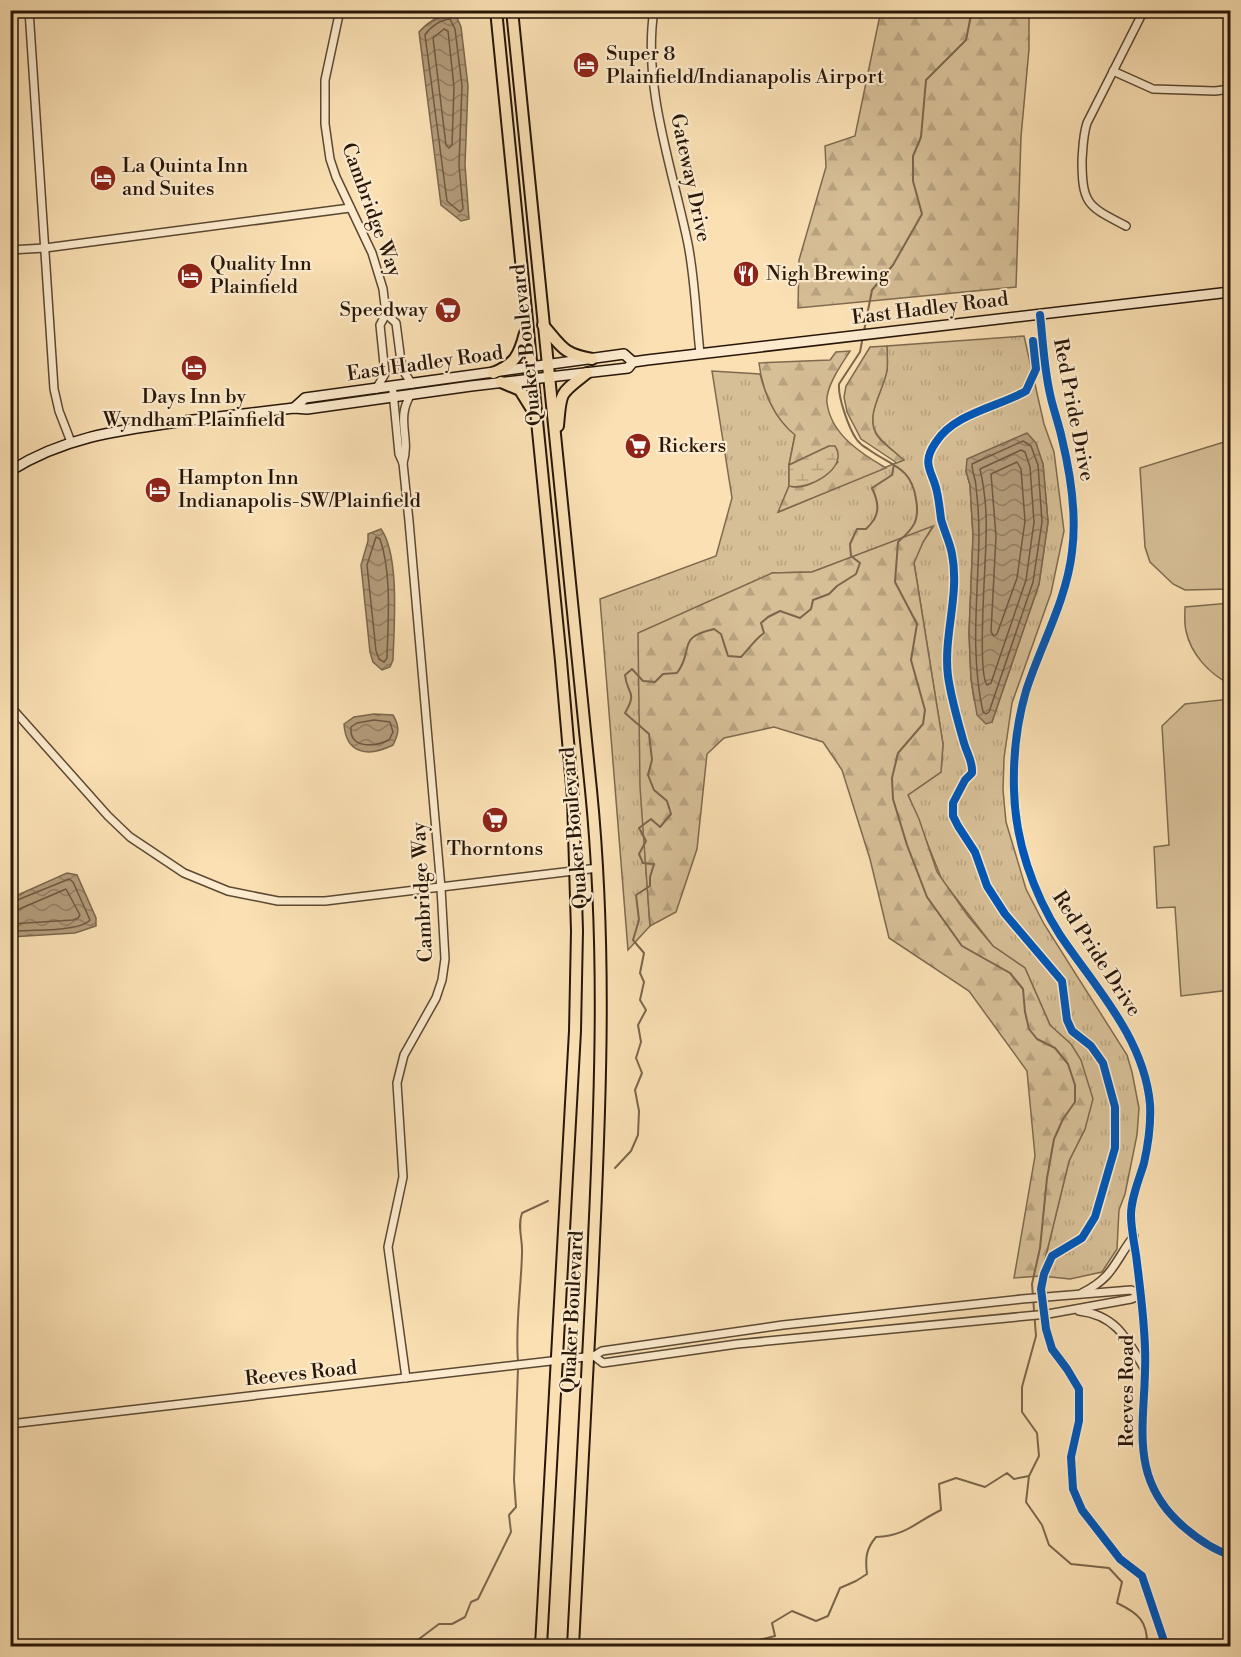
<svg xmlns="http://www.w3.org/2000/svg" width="1241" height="1657" font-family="'Libre Bodoni',serif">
	<defs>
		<pattern id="grass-tufts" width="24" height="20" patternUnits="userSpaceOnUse" patternTransform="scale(1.5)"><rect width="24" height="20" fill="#d6be96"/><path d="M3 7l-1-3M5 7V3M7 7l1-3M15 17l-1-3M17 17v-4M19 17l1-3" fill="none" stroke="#b8a380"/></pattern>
		<pattern id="forest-firs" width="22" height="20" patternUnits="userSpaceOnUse" patternTransform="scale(1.5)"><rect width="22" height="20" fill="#d6be96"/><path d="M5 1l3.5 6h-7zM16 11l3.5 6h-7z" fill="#b8a380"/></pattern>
		<pattern id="wetland-marsh" width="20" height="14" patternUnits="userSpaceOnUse" patternTransform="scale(1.5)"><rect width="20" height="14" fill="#d6be96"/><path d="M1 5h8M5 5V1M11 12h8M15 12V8" fill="none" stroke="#b8a380"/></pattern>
		<pattern id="water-waves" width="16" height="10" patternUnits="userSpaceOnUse" patternTransform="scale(1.5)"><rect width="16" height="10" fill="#b39b79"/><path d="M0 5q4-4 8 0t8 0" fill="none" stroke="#927d61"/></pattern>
	</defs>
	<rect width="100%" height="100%" fill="#fae0b3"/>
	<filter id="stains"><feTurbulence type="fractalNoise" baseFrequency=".00333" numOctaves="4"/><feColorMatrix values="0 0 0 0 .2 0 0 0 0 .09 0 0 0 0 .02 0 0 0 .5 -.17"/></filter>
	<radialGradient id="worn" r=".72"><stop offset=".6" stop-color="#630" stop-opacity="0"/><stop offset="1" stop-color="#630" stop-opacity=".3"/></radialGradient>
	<path fill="url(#grass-tufts)" stroke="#7f6a4f" stroke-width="1.5" fill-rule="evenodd" d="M1024,336L1044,424L1054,452L1064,531L1051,593L1012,703L1004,758L1003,790L1006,822L1026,889L1044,924L1127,1055L1132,1072L1139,1108L1137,1135L1125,1194L1119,1210L1117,1249L1102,1272L1070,1279L1041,1276L1069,1161L1085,1129L1050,1025L1025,968L993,946L942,880L908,795L941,772L943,744L914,562L923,542L933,527L812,572L772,573L645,854L650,926L628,950L600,599L716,556L732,498L712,371L760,374C766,397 776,420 795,434L789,465V486L779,512L903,460C896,452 886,446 879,437C862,417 884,391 887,370C888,362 887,354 887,346ZM1043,464L1048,522L1039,584L992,722L974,700L971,679L969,633L973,536L970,485L966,471Z"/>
	<g fill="url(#forest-firs)" stroke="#7f6a4f" stroke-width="1.5">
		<path d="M881,10L1029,11V49L1021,137L1016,287L798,308L799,260L826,167L825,146L855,136Z"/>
		<path d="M887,346C887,354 888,362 887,370C884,391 862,418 879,438C886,446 896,453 904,460L897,463L861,439L847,412L844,397L846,386L870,347Z"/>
		<path d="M850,351C842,364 825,387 827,403C831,434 860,453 886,468L778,512L789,486C809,491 825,475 838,462L829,446L789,465L795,435C774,418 762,390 759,363L830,360L836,352Z"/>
		<path d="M933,526L923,542L914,563L943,744L941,772L908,795L919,819L937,872L968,916L993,946L1025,968L1050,1025L1071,1044L1081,1060L1093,1099L1085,1129L1069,1161L1041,1276L1014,1278L1035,1156L1027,1071L969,991L889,938L870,859L842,770L823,742L774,727L724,738L707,754L697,849L676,912L650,926L640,787L638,633L772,573L812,572Z"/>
	</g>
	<path fill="url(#wetland-marsh)" stroke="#7f6a4f" stroke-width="1.5" d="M829,446H835C850,468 808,491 789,486V465Z"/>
	<g fill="#d6be96" stroke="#7f6a4f" stroke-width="1.5">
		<path d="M1224,442H1230V589L1185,590L1173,584L1150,562L1145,547L1140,468Z"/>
		<path d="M1230,603V684C1209,674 1191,654 1186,631C1184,623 1185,615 1185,607Z"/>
		<path d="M1230,699V990L1181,996L1175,907L1157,908L1154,847L1169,845L1162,726L1185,704Z"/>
	</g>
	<g fill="url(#water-waves)" stroke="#7b664c" stroke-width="1.5">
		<path d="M455,13L461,27L468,86L465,165L469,219L461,221L441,205L419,32C430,20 440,15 455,13Z"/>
		<path d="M1027,433L1036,443L1043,464L1048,522L1039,584L992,722L986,724L977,715L971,679L969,633L973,536L970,485L966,471L967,459Z"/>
		<path d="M381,529C400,556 394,626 393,660L390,667L382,670L373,662L370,652L361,565L368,541V534Z"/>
		<path d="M374,714L393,715C400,727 399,733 393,745C369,757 346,755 344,724L354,717Z"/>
		<path d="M67,873L77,875L96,918V926L75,933L11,937V898Z"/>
	</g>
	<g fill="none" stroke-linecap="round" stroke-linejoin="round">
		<g stroke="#6e5840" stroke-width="1.5">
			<path d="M450,19L455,29L462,86L459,165L463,209L460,212L447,201L425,35C430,27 440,20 450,19Z"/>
			<path d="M444,29L448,31L454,87L452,145L449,148L446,145L433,38Z"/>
			<path d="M1023,441L1031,446L1038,465L1042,522L1033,582L989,712L986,714L983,712C970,654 978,596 979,537C979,521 978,503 976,487C976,479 972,473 972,464Z"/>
			<path d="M1021,450L1025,452L1030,467L1034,522L1026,580L991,683L987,685C977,672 986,562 986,538C987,515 985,491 980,469Z"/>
			<path d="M1017,462L1021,469L1025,521L1017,578L997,634L994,636L991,632L996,536L991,474Z"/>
			<path d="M376,537L380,539C392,574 388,621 387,658L384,662L379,659L376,651L367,565Z"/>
			<path d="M374,720L390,722L393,732L389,740C374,747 349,749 351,727L357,723Z"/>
			<path d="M10,903L69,879L73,882L90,920C80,932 28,930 10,931"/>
			<path d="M10,911L17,910L66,889L80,915L78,918L73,920L10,924"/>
		</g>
		<g stroke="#7b664c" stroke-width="2">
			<path d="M864,331L872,290L893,265L922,214L913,181V156L921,137L926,80L966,40L972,10"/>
			<path d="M863,336L860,352L839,384C838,398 849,429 857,440C860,444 864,447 868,449C891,466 911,466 916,499C920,521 913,529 898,542L895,582L917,624L911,660L925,710L923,724L898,753L892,778L893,799L907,845L927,897L962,946L1010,973L1023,989L1025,1012L1029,1029L1037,1039L1055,1048L1068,1064L1075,1085V1102L1063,1119L1054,1139L1047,1178L1040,1248L1032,1284L1036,1336L1022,1387V1412L1037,1433L1039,1456L1029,1476L1026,1502L1042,1525L1049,1545L1071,1564L1109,1568L1122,1582L1117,1603C1138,1613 1148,1621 1147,1646"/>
			<path d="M615,1168L631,1151L638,1135L639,1111L635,1090L642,1073L636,1058L641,1042L638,1025L646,1010L640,1000L644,982L640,973L644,953L633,940L639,920L636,895L650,886V877L654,864L643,863L639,854L646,841L639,828L651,819L660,827L671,814L667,801L654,790L648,775L652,760L649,734L625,713C638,691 627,695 625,675L632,669L643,681L655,682L663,674L677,673C695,649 675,638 714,629L721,634L728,656L741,657C749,649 754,640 764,633L761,623L768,617L780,611L800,618L811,609L813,600L829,594L837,586L856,574L860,563L851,556L850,544L857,529H866C880,516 880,505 872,488L892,475L894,464"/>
			<path d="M518,1362C515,1326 521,1290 522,1254C523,1239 517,1227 522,1213L548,1201"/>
			<path d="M416,1646L415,1642L439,1624H452L465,1617L471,1602L478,1599L511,1532L509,1515L516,1507L514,1480L518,1368"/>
			<path d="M742,1646L743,1644L775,1636L772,1623L792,1611L816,1621L828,1616L840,1588L856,1581L867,1574C865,1558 866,1549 876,1537C906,1536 916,1522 941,1510L939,1484L956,1478L985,1487L1007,1473L1014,1479L1029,1476"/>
		</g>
		<defs>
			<g id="street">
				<path d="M29,10L54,389L59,411L71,442"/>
				<path d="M340,10L325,80V124L330,159L336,177L372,253L383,289L386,314L380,325L385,374L376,389"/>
				<path d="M654,10C642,86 673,170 688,244C695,280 696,317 700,353"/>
				<path d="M1113,71L1153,89L1215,91L1230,89"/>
				<path d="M1126,226C1088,206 1082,205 1082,160C1083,147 1083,135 1087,123L1144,10"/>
				<path d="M10,250L45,248L350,208"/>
				<path d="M386,314L396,323L402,369L412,384"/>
				<path d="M1040,315C1043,341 1044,368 1050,394C1053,409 1059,424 1062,439C1071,476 1077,514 1072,552C1066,602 1041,644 1026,691C1017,722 1013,758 1014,790C1015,840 1033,893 1060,935C1095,987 1144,1038 1150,1104C1151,1122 1148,1145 1144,1163C1139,1180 1131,1198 1131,1215C1131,1228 1134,1242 1136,1255C1140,1286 1144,1317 1145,1348C1148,1417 1123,1476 1185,1528C1198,1539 1214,1550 1230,1555"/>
				<path d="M393,392L399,454L403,463L409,521L441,888L445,959L442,980L436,998L404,1055L397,1083L403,1177L388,1247L406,1378"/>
				<path d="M403,463C411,437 395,420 411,394"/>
				<path d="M10,706L108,816L130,837L184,873L228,891L278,901H325L598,868"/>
				<path d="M1082,1293C1114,1277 1114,1262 1134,1236"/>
				<path d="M1079,1311C1116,1315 1127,1339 1144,1368"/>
				<path d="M594,1356L603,1363L737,1344L1048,1314L1131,1299L1141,1295"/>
				<path d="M10,1424L594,1356L602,1351L783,1325L1022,1299L1131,1290L1141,1295"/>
			</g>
			<g id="secondary">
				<path d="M294,408L305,398L624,354L633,362"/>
				<path d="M10,471C66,436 121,430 185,421C221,417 258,412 294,408L307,409L471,386L628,368L633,362L647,360L1230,292"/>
			</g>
			<g id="primary">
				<path d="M496,10L561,661L573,798L577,931L575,1031L541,1646"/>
				<path d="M512,10L591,790C606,940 601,1089 594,1239C588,1375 580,1511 573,1646"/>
				<path d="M543,325C562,347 563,354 592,359"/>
				<path d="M493,373C515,364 519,356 525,333"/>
				<path d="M501,382L520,390L533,411"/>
				<path d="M558,426C561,391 559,395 587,373"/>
			</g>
		</defs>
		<use href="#street" stroke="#5c4833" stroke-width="10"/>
		<use href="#secondary" stroke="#281608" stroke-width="12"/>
		<use href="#primary" stroke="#281608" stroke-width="14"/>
		<use href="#street" stroke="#fcebce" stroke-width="7"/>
		<use href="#secondary" stroke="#fcebce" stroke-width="9"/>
		<use href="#primary" stroke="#fae0b3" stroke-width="10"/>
		<defs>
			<g id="cycleway">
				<path d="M1040,315C1043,341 1044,368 1050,394C1053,409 1059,424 1062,439C1071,476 1077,514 1072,552C1066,602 1041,644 1026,691C1017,722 1013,758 1014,790C1015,840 1033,893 1060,935C1095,987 1144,1038 1150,1104C1151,1122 1148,1145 1144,1163C1139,1180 1131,1198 1131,1215C1131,1228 1134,1242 1136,1255C1140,1286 1144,1317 1145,1348C1148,1417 1123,1476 1185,1528C1198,1539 1214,1550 1230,1555"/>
				<path d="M1033,341L1036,369L1026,391C998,407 955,413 936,442C920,465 933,471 937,492C939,501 940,511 941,519C944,531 950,542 952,554C960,595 943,636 948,676C951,698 958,722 964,743C967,754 973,761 972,773L965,780L953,803V816L958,826L975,852L987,886L1005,914L1062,981L1067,1020L1072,1031L1091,1046L1103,1063L1115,1107V1148L1095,1217L1082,1238L1052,1256L1044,1274L1041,1289L1046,1329L1052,1349L1067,1369L1079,1389V1421L1071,1457L1073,1489L1082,1510L1120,1559L1142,1576L1165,1644L1164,1646"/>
			</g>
		</defs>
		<use href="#cycleway" stroke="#fcebce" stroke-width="11"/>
		<use href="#cycleway" stroke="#0057b8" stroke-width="8"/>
	</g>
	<defs>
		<symbol id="hotel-disc" viewBox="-11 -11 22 22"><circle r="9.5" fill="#8f2418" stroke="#fcebce"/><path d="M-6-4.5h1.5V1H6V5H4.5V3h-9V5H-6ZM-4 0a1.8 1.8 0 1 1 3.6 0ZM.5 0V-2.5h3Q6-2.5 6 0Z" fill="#fff"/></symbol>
		<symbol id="restaurant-disc" viewBox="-11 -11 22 22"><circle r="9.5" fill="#8f2418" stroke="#fcebce"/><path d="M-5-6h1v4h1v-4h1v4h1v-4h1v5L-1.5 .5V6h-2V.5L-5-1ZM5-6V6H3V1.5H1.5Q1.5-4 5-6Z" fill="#fff"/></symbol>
		<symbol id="supermarket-disc" viewBox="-11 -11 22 22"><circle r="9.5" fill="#8f2418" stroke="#fcebce"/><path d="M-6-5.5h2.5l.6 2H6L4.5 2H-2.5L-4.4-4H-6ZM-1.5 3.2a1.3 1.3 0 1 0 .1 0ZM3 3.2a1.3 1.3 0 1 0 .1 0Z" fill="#fff"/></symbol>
	</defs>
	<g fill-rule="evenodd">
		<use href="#hotel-disc" x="571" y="50" width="30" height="30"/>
		<use href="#hotel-disc" x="88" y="163" width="30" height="30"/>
		<use href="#restaurant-disc" x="731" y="259" width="30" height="30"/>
		<use href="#hotel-disc" x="175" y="261" width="30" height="30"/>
		<use href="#supermarket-disc" x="433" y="295" width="30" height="30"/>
		<use href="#hotel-disc" x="179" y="353" width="30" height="30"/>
		<use href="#supermarket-disc" x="623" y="431" width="30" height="30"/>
		<use href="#hotel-disc" x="143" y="475" width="30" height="30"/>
		<use href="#supermarket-disc" x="480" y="805" width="30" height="30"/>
	</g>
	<g text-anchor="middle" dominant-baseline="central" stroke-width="4.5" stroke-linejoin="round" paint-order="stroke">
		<g font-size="20" fill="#281608" stroke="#fcebce" text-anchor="start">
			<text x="606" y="54">Super 8<tspan x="606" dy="23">Plainfield/Indianapolis Airport</tspan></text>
			<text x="122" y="166">La Quinta Inn<tspan x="122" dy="23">and Suites</tspan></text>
			<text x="210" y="264">Quality Inn<tspan x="210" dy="23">Plainfield</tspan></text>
			<text x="766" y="274">Nigh Brewing</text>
			<text x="428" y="310" text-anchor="end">Speedway</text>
			<text x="194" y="397" text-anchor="middle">Days Inn by<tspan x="194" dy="23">Wyndham Plainfield</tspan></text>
			<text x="658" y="446">Rickers</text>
			<text x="178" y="478">Hampton Inn<tspan x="178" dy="23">Indianapolis-SW/Plainfield</tspan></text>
			<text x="495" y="849" text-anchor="middle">Thorntons</text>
		</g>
		<g font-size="20" fill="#281608" stroke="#fcebce">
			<text transform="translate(690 178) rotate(78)">Gateway Drive</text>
			<text transform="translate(371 210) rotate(70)">Cambridge Way</text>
			<text transform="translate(930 309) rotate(-7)">East Hadley Road</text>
			<text transform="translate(527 345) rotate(-96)">Quaker Boulevard</text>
			<text transform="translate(425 364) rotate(-8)">East Hadley Road</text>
			<text transform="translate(1073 410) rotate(79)">Red Pride Drive</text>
			<text transform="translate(575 828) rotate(-95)">Quaker Boulevard</text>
			<text transform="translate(423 892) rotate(-93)">Cambridge Way</text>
			<text transform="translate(1096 954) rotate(57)">Red Pride Drive</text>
			<text transform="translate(573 1312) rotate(-87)">Quaker Boulevard</text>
			<text transform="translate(301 1374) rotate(-6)">Reeves Road</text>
			<text transform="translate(1127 1391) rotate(-90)">Reeves Road</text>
		</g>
	</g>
	<rect width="1241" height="1657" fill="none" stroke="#fae0b3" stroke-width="36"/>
	<rect x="12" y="12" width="1217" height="1633" fill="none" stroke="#281608" stroke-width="3"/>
	<rect x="18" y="18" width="1205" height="1621" fill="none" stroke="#281608" stroke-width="1.5"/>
	<rect width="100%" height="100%" filter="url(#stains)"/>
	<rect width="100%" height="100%" fill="url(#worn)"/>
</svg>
